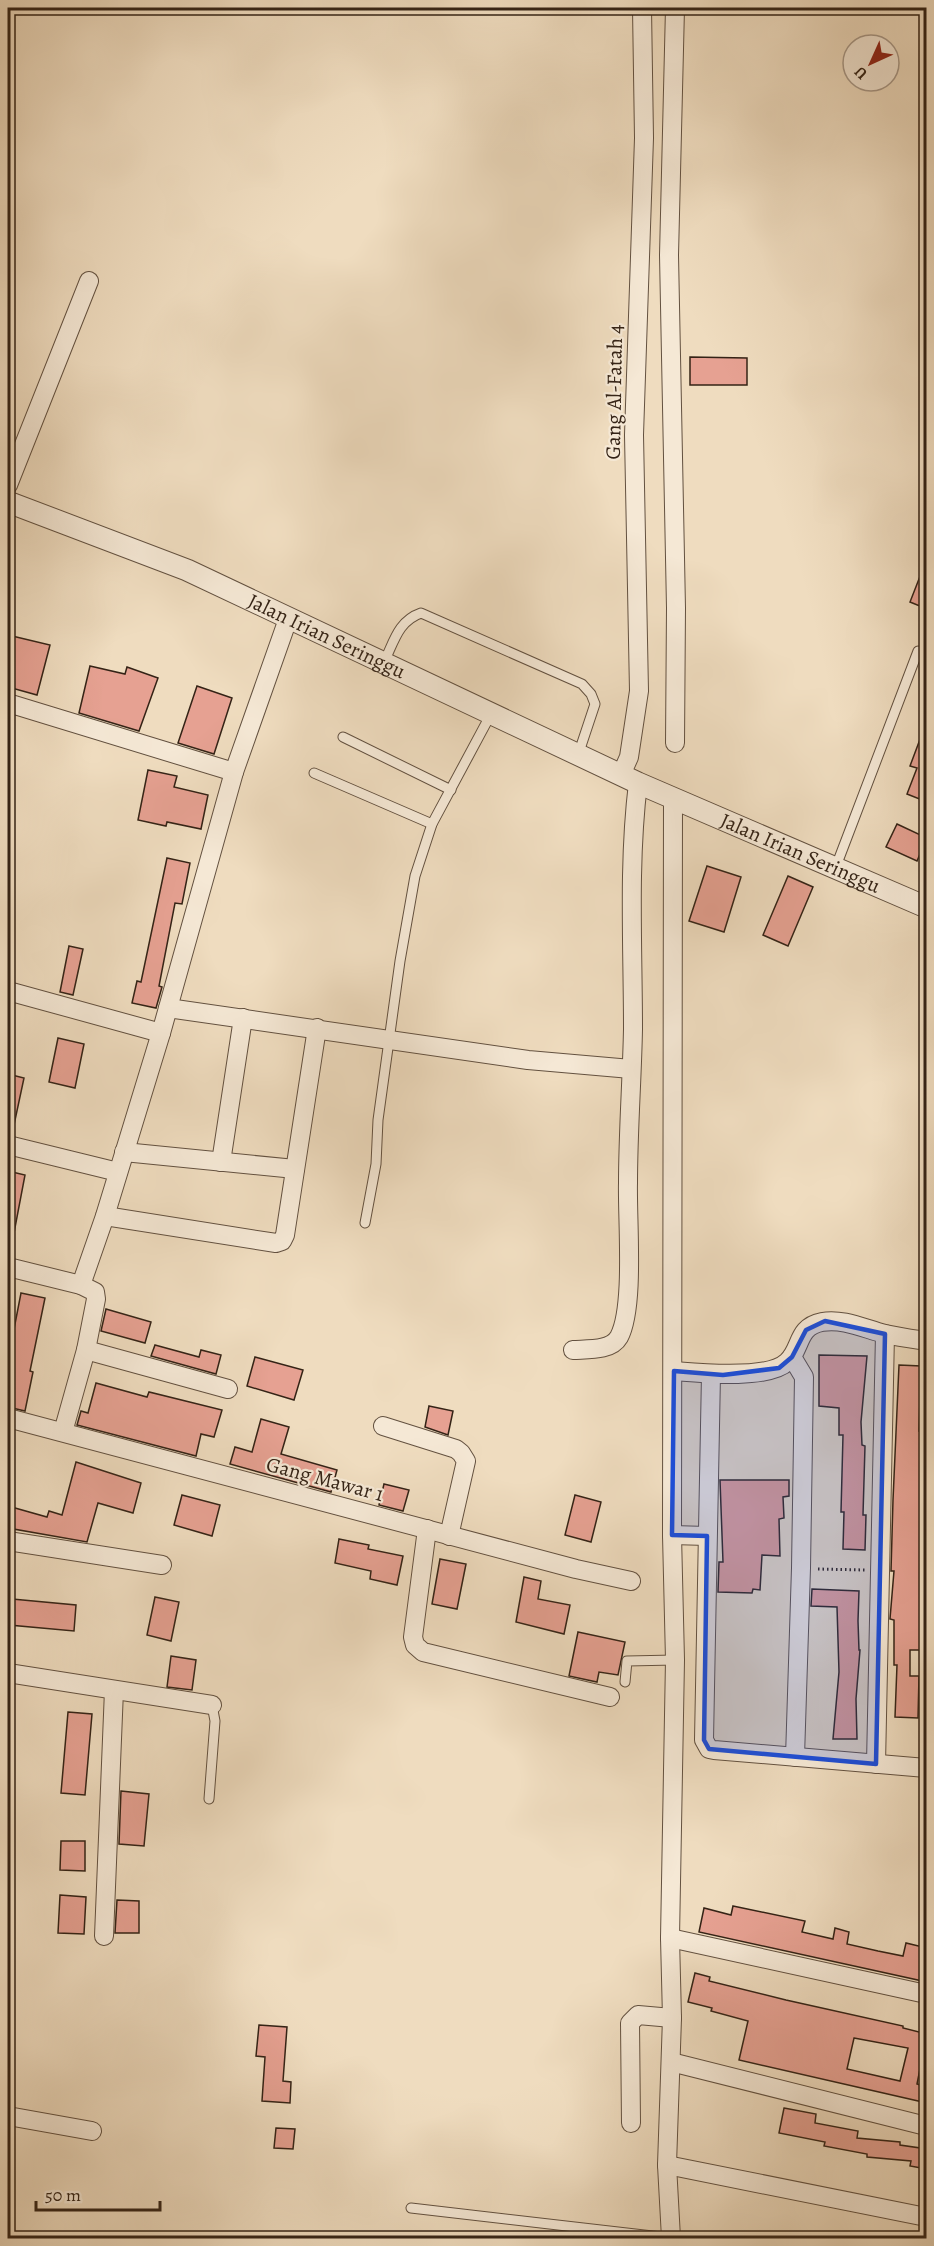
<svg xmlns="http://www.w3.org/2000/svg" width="934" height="2246" font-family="Alegreya,serif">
	<rect width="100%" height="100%" fill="#efdcbf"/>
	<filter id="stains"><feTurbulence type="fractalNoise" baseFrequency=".00333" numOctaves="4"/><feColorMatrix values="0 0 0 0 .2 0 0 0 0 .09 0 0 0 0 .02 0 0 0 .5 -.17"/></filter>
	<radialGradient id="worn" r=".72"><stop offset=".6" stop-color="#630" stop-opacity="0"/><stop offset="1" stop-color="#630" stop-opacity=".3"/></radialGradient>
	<g fill="#e6a192" stroke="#342316" stroke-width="1.5" fill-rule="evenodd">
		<path d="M690,357L747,358V385H690Z"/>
		<path d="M926,561H927V609L910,602Z"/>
		<path d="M8,635L50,645L37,695L8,687Z"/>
		<path d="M90,666L125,674L127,667L158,678L139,731L79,713Z"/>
		<path d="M197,686L232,698L214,754L178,743Z"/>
		<path d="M925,726H927V802L907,794L917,768L910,766Z"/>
		<path d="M148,770L177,776L174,787L208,795L201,829L167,822L166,826L138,820Z"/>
		<path d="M897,824L927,838L917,861L886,847Z"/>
		<path d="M167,858L190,863L182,904L175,903L159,986L162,987L156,1008L132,1003L137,981L141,982Z"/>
		<path d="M707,866L741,877L724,932L689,921Z"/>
		<path d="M788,876L813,887L788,946L763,935Z"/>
		<path d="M69,946L83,949L73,995L60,992Z"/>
		<path d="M58,1038L84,1044L75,1088L49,1082Z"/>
		<path d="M8,1074L24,1078L14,1125L8,1124Z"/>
		<path d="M8,1171L25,1175L14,1233L8,1232Z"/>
		<path d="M21,1293L45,1298L30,1371L33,1372L25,1411L8,1407V1360Z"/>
		<path d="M106,1309L151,1322L145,1343L101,1331Z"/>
		<path d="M155,1345L199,1357L201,1350L221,1355L216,1374L151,1356Z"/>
		<path d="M819,1355L867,1356L861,1422L862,1445L865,1446L863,1515H866L865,1550L843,1549L844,1512H841L843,1435H839V1408L819,1406Z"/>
		<path d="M255,1357L303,1370L294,1400L247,1386Z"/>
		<path d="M899,1365L921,1366L919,1431L927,1432V1650H910V1676H919L918,1718L895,1717L897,1665H894V1620L890,1619L894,1571H891L893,1500Z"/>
		<path d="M96,1383L147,1397L149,1392L222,1410L214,1437L201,1434L196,1456L77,1425L81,1411L88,1413Z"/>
		<path d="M429,1406L453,1411L448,1435L425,1427Z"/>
		<path d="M261,1419L289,1427L281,1454L337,1470L331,1492L230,1464L235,1447L252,1452Z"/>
		<path d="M76,1462L141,1483L133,1513L98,1503L87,1542L8,1528V1506L47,1517L49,1511L62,1515Z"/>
		<path d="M720,1480H789V1496L783,1497L784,1518L779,1519L780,1556L762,1555L760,1590L753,1589L752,1593L718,1592L719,1562H723Z"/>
		<path d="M384,1484L409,1490L403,1511L379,1505Z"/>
		<path d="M182,1495L220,1505L212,1536L174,1525Z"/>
		<path d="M575,1495L601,1502L591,1542L565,1535Z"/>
		<path d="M339,1539L369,1545L368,1549L403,1556L397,1585L370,1579L371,1571L335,1563Z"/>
		<path d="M440,1559L466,1564L457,1609L432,1604Z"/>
		<path d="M524,1577L541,1581L538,1599L570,1605L564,1634L516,1622Z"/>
		<path d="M812,1589L859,1591L858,1621L859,1650H860L856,1699L857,1739H833L839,1672L837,1607L811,1606Z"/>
		<path d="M155,1597L179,1602L171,1641L147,1635Z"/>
		<path d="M12,1599L76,1605L74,1631L9,1625Z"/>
		<path d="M578,1632L625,1642L618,1675L599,1672L597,1682L569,1676Z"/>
		<path d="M171,1656L196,1660L192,1690L167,1687Z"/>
		<path d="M68,1712L92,1714L85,1795L61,1793Z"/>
		<path d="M121,1791L149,1794L144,1846L119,1844Z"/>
		<path d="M61,1841H85V1871L60,1870Z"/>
		<path d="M60,1895L86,1897L84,1934L58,1933Z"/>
		<path d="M117,1900L139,1901V1933H115Z"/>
		<path d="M733,1906L805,1921L802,1932L833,1939L835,1928L849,1932L847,1944L878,1951L903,1956L906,1943L927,1948V1982L699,1932L704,1908L731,1915Z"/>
		<path d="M695,1973L710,1977L709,1981L786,2000L903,2026V2028L927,2034L917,2084L927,2087V2103L739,2060L748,2021L711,2011L712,2008L688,2002ZM854,2038L908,2048L900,2081L847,2069Z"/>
		<path d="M259,2025L287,2027L283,2081L291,2082L290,2103L262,2101L265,2057L256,2056Z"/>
		<path d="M784,2108L816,2114L815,2123L858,2131L857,2138L900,2142V2145L927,2149V2169L910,2166L911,2161L867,2157V2154L824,2146L825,2142L779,2133Z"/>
		<path d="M276,2128L295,2129L293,2149L274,2148Z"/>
	</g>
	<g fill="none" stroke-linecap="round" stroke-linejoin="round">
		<defs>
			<g id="service">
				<path d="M384,662C394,642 398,621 421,613L582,684L591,694L595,704L578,755"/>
				<path d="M343,737L451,790"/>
				<path d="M314,773L432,824"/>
				<path d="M835,869L918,651"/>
				<path d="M365,1223L376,1164L378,1120L400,961L415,876L432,824L491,714"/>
				<path d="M625,1682L627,1661L675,1660"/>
				<path d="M209,1799L215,1721L212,1705"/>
				<path d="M411,2208L670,2238"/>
			</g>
			<g id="minor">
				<path d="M675,8L669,255L676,608L675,743"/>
				<path d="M8,485L89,281"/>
				<path d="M8,703L234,772"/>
				<path d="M621,775L629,757L639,691L634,435L644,138L642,8"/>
				<path d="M8,991L161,1033"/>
				<path d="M168,1008L528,1060L631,1069"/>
				<path d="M8,1145L118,1172"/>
				<path d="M124,1152L295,1169"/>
				<path d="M221,1162L243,1018"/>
				<path d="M105,1216L276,1243L282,1241L285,1235L317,1028"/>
				<path d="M8,1267L81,1285L95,1292L96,1299L86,1350L63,1432"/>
				<path d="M81,1285L105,1216L161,1033L234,772L288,619"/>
				<path d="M86,1350L228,1389"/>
				<path d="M573,1350C588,1349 611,1351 619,1337C635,1307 627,1220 628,1183C628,1132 632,1080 633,1029C633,947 628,865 638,783"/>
				<path d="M792,1357L804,1377L801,1568L795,1757"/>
				<path d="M674,1371C700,1373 768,1380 787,1362C802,1349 796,1327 822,1322C843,1318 865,1329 885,1334C899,1337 913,1339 926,1341"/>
				<path d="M711,1374L704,1740L709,1749L714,1750L926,1768"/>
				<path d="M8,1418L576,1569L631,1581"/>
				<path d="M383,1426L456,1449L461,1453L466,1461L449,1536"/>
				<path d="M427,1529L413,1637L415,1645L423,1652L610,1697"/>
				<path d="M672,1535L707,1536"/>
				<path d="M8,1541L162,1565"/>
				<path d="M8,1673L212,1705"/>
				<path d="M876,1764L885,1334"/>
				<path d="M104,1936L114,1690"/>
				<path d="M670,1938L926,1994"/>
				<path d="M671,2062L926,2126"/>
				<path d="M8,2116L92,2131"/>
				<path d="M631,2123L630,2023L638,2015L672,2018"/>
				<path d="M667,2165L926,2217"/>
				<path d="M671,2238L667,2165L672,2018L670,1938L675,1660L672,1535L673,798"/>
			</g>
			<g id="tertiary">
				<path id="s1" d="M8,502L187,570L638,783L926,907"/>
			</g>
		</defs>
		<use href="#service" stroke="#635140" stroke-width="11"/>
		<use href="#minor" stroke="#635140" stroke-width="20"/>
		<use href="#tertiary" stroke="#635140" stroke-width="23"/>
		<path stroke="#342316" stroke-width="3" stroke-dasharray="1.5 3" stroke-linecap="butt" d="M818,1569L865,1570"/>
		<use href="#service" stroke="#f5e8d5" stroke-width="9"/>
		<use href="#minor" stroke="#f5e8d5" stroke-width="18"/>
		<use href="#tertiary" stroke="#f5e8d5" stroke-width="21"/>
	</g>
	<path fill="#1d4ed8" fill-opacity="0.2" stroke="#1d4ed8" stroke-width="4.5" stroke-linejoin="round" d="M825,1321L885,1334L876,1764L709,1749L704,1740L707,1536L672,1535L674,1371L723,1375L779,1368L792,1357L806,1330Z"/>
	<g text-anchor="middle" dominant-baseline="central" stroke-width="4.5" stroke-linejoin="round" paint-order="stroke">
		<g font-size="21" fill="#342316" stroke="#f5e8d5">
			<text transform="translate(614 392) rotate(-89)">Gang Al-Fatah 4</text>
			<text stroke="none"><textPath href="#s1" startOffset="346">Jalan Irian Seringgu</textPath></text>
			<text stroke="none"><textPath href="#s1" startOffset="867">Jalan Irian Seringgu</textPath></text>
			<text transform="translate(325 1479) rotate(15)">Gang Mawar 1</text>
		</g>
	</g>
	<rect width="934" height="2246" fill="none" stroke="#efdcbf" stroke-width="30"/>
	<rect x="9" y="9" width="916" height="2228" fill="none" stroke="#342316" stroke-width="3"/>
	<rect x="15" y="15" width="904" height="2216" fill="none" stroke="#342316" stroke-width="1.5"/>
	<g transform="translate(871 63) rotate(225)"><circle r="28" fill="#f5e8d5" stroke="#a89989" stroke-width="1.5"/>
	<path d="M0-4.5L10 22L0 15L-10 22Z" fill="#8f2418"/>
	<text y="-9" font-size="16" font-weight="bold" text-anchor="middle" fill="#342316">U</text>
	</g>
	<path d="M36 2201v9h124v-9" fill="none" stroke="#342316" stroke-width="3"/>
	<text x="45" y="2201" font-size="18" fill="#342316" stroke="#f5e8d5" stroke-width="4.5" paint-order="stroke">50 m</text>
	<rect width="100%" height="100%" filter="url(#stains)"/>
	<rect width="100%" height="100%" fill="url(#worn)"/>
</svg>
